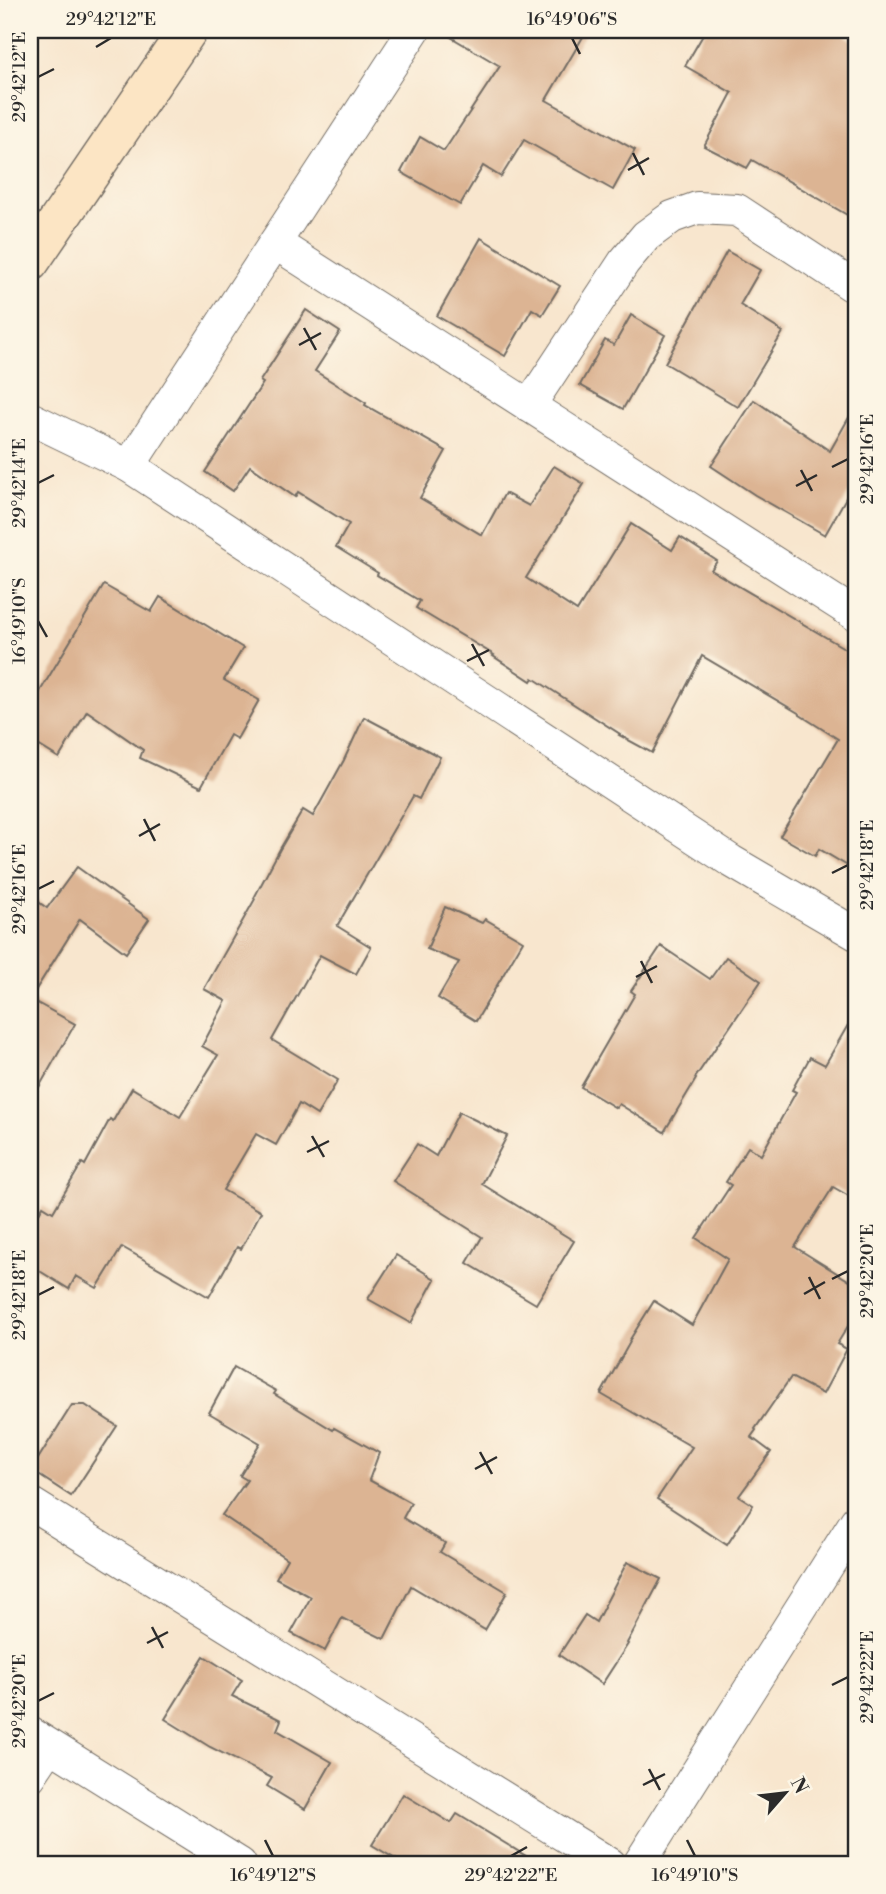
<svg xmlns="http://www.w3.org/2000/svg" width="886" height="1894" font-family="'Libre Bodoni',serif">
	<rect width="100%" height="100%" fill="#fcf5e5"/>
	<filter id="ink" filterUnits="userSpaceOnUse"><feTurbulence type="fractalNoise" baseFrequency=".0143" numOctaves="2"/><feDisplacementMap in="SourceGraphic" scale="14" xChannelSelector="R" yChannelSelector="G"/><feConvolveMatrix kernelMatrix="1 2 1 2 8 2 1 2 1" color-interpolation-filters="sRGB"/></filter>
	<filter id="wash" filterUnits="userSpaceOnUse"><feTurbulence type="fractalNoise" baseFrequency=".00686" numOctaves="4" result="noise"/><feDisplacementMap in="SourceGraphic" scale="28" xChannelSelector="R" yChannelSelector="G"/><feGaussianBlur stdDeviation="1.57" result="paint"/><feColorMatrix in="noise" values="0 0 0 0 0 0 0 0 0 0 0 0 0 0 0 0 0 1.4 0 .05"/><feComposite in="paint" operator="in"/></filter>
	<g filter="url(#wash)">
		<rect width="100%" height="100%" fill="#f8e6ce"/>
		<g id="blocks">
			<g fill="#dcb493">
				<path d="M439,30H587L546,100L635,150L613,190L524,140L501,177L483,166L460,205L401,172L420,137L444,151L500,66Z"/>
				<path d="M706,30H836L856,42V220L752,160L747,168L704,146L732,93L685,66Z"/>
				<path d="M481,238L560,286L542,315L532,309L505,356L437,316Z"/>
				<path d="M727,251L760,270L740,305L783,332L738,407L665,363Z"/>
				<path d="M306,310L340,332L315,371L366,403L365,405L446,451L420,498L482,535L505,493L529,506L554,466L584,484L526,578L577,611L631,524L672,550L680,537L717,561L711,570L856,655V871L819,849L815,856L780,836L838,739L800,715V714L702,656L652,753L619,735L620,734L533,678L531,681L493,656L494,655L416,608L420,601L377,575L378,573L336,547L349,524L298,492L295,497L250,466L233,491L205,472L263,383L260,381Z"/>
				<path d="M631,315L665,335L623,409L580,385L605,340L614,345Z"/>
				<path d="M754,400L830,451L856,405V480L825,535L755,495L711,466Z"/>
				<path d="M104,585L151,612L160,597L243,648L224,680L259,700L237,739L230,735L201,787L140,758L143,750L87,711L59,758L30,740V708Z"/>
				<path d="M364,717L440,757L419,799L413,796L337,926L371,947L356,974L320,955L272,1040L338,1080L317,1115L299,1104L276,1145L256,1134L223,1190L261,1212L241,1249L237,1247L209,1297L122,1247L97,1288L76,1276L69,1289L30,1265V1229L43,1206L53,1212L82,1163L85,1165L110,1119L113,1121L132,1088L180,1117L218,1055L202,1046L226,1001L204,989L255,899L254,898L280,849L303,810L313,816L344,760Z"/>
				<path d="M77,867L149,919L126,953L80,919L30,999L75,1024L30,1103V896L47,908Z"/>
				<path d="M445,907L482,923L485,919L523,941L476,1021L438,998L459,962L427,949Z"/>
				<path d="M661,946L710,979L726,957L761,981L695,1078L696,1079L664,1132L619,1104L616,1108L581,1087L635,994L631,991Z"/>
				<path d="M856,1011V1200L833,1187L795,1247L856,1285V1313L837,1344L847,1349L823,1394L791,1377L755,1429L756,1430L751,1437L771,1452L739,1496L753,1505L727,1545L657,1499L692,1447L601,1394L630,1342L629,1341L654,1301L692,1325L728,1259L696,1238L731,1185L726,1182L748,1147L761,1155L796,1092L792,1090L810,1057L825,1065Z"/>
				<path d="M459,1112L507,1136L482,1184L574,1241L536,1304L467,1263L482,1237L393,1181L417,1144L436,1156Z"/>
				<path d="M396,1255L435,1279L411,1323L368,1299Z"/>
				<path d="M234,1367L276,1391L274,1394L333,1430L334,1428L379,1453L369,1480L411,1503L403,1518L445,1543L440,1552L507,1592L485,1630L411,1586L384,1639L342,1618L325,1651L291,1633L311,1597L276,1578L287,1559L222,1515L247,1480L240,1476L260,1443L209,1413Z"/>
				<path d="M72,1405H85L117,1426L71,1496L31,1470Z"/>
				<path d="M627,1562L661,1579L627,1643L628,1644L602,1684L559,1655L585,1615L596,1622Z"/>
				<path d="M204,1656L242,1680L232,1696L281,1720L277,1730L332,1762L305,1809L267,1786L272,1778L210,1747L165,1719Z"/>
				<path d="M403,1794L451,1823L457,1814L539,1864H404L372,1845Z"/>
			</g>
		</g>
	</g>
	<g filter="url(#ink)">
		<use href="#blocks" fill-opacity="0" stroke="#736c64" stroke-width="2"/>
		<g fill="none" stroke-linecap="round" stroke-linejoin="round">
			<defs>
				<g id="street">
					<path d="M275,243L856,615"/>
					<path d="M529,406L624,262L646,236L672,217L697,208L737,210L856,288"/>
					<path d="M30,418L129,466L731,861L856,934"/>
					<path d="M129,466L414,30"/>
					<path d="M30,1503L610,1864"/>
					<path d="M30,1733L240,1864"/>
					<path d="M30,1776L50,1746"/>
					<path d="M639,1864L856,1521"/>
				</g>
				<path id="secondary" d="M30,262L188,30"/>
			</defs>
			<use href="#street" stroke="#736c64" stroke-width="34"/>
			<use href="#secondary" stroke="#736c64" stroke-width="41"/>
			<use href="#street" stroke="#fff" stroke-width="32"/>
			<use href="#secondary" stroke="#fce5c4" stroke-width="38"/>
		</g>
	</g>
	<path fill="none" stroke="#2b2b2b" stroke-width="2.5" d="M572,38L580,54M96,47L111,38M38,77L54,69M633,153L644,175M628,170L649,158M304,328L316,350M299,345L321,333M832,467L848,459M801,470L812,491M38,483L54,475M796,486L817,475M38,621L47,637M472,644L484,666M467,661L489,650M144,819L155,841M139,836L160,824M832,873L848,865M38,889L54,881M641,961L652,983M636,977L657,966M312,1136L324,1157M307,1152L329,1141M809,1277L820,1299M832,1279L848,1271M804,1294L825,1282M38,1295L54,1287M480,1452L492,1474M475,1469L497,1457M152,1627L163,1648M147,1643L168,1632M832,1685L848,1677M38,1701L54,1693M649,1769L660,1790M643,1785L665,1774M265,1840L273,1856M687,1840L695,1856M511,1856L527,1847"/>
	<rect width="886" height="1894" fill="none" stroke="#fcf5e5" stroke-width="77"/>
	<g transform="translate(785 1793) rotate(62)" stroke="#fcf5e5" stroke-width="5" paint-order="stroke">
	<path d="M0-5L12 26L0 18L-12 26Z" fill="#2b2b2b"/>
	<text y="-10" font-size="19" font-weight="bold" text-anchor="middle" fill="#2b2b2b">N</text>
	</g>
	<rect x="38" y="38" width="810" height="1818" fill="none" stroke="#2b2b2b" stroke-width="2.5"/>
	<g font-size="18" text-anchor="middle" fill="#2b2b2b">
		<text x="111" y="25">29°42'12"E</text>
		<text x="572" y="25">16°49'06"S</text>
		<text transform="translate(19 77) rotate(-90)" y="6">29°42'12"E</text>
		<text transform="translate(867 459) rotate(-90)" y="6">29°42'16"E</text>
		<text transform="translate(19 483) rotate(-90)" y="6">29°42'14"E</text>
		<text transform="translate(19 621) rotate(-90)" y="6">16°49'10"S</text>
		<text transform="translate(867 865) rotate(-90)" y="6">29°42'18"E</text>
		<text transform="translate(19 889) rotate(-90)" y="6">29°42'16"E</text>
		<text transform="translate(867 1271) rotate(-90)" y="6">29°42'20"E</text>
		<text transform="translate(19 1295) rotate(-90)" y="6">29°42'18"E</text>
		<text transform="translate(867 1677) rotate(-90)" y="6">29°42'22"E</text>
		<text transform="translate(19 1701) rotate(-90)" y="6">29°42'20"E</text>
		<text x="273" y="1881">16°49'12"S</text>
		<text x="511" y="1881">29°42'22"E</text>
		<text x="695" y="1881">16°49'10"S</text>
	</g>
</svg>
